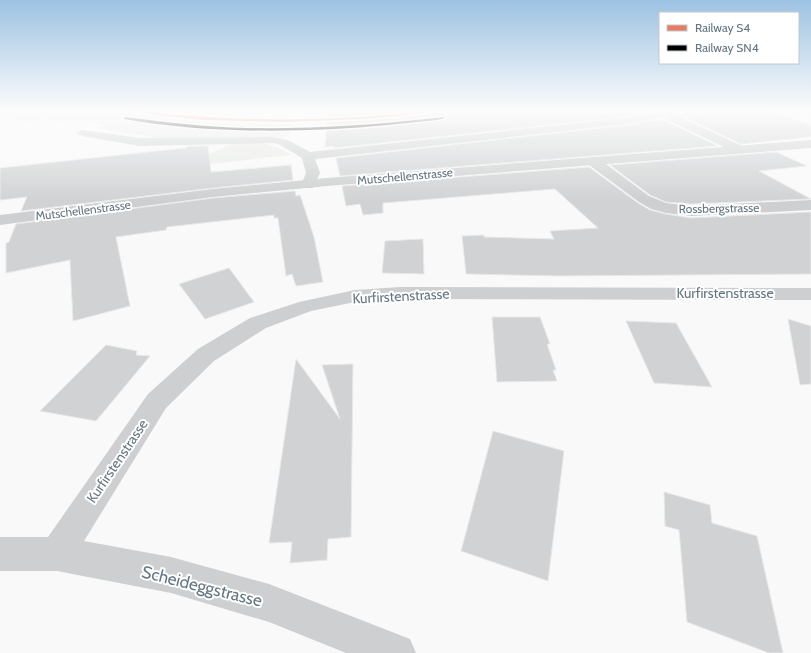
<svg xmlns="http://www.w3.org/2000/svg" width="811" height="653" font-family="Cabin,sans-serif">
	<rect width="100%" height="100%" fill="#f9f9f9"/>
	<g fill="#e8ebe6">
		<path d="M0,110H113L142,115L141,116L237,125L290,124V134L283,137L157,138L96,128L104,125L77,120L57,122L42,119L28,123L0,115Z"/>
		<path d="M236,142C255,142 275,142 291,155L210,164L209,154Z"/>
	</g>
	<g fill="#d0d2d3" stroke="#e8e8e8">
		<path d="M328,110H669L642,113L634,116L334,148V146L325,147Z"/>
		<path d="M712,110H765L811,125V137L741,144L684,117L706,114Z"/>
		<path d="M664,120L718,146L340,176L336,158L636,124L644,121Z"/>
		<path d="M189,146H208L211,172L291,165L293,180L213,188L21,211L27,197L0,200V168L185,148Z"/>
		<path d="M776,152L807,166L759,171L811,199L691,204L666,202L650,195L610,165Z"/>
		<path d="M589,167L638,203L650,210L666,214L691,218L811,212V274L558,276L466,274L462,236L484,235V237L554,239L550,231L598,228L555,189L383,203V213L363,215L360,204L346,206L342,186Z"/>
		<path d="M295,191L296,196L300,195L314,237L323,282L296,286L292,274L286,276L278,218H274V215L167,227L166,230L116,237L130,306L73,321L70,260L6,273V243L9,242L16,224L213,198Z"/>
		<path d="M423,239L424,274L382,273L385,241Z"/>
		<path d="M229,268L254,302L205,319L179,284Z"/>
		<path d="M492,317H540L550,344H547L556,370H553L557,381L497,382Z"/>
		<path d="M788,319L811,326V384L800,385Z"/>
		<path d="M626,321L676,323L712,387L654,383Z"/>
		<path d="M106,345L137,351L136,355L150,356L96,421L40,411Z"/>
		<path d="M296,359L340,419L322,365L353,364L351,537L328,539L327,560L290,563L292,542L269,543Z"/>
		<path d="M493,431L564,451L548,581L461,551Z"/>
		<path d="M664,492L710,505L712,523L757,536L783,653H769L687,622L679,530L665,526Z"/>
	</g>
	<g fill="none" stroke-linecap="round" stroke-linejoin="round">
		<g fill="#cecfd0" fill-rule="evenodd">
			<path d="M681,110H711L706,113L678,116L742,146L744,149L742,152H734L664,118L644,120L636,123L315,159L320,173L313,188H303L301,185L306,173L302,158L280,145L274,143L140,146L82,136L76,133L82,130L140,138L274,137L288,140L310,152L634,117L642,114Z"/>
			<path d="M594,158L599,159L649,196L666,203L691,206L811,200V210L691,216L666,213L651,209L639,202L589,165L588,162L589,159Z"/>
			<path d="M400,287L811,288V300L400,299L355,302L311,311L266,328L214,361L166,408L84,541L171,557L269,584L410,639L416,653H346L269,622L171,593L57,571H0V537H48L148,394L198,349L250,318L299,302L355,290Z"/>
		</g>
		<path fill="#cecfd0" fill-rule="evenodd" d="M811,140V148L327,186L213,197L0,225V215L213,189L327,178Z"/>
		<defs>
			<path id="rail-1" d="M124,110H131C236,123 332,122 436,110H444L402,116L363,119L284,122L205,120L166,116Z"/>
			<path id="rail-2" d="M125,117C165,122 205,127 246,128C312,129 377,125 443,117L445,118C440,120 433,120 427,121C414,122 401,124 388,125C301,133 210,134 124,119Z"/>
		</defs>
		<use href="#rail-1" stroke="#fff" stroke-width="3"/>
		<use href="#rail-2" stroke="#fff" stroke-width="3"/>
		<use href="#rail-1" fill="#e67d63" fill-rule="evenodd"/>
		<use href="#rail-2" fill="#000" fill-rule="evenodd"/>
	</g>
	<linearGradient id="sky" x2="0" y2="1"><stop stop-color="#9dc2e2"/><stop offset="0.55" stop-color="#fcfcfc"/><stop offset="1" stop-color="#fcfcfc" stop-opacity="0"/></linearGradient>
	<rect width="811" height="201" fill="url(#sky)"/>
	<g text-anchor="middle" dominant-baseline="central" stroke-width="4" stroke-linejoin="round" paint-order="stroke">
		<g font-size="12" fill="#657683" stroke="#fff">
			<text transform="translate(405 176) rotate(-5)">Mutschellenstrasse</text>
			<text transform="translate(719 208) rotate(-1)">Rossbergstrasse</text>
			<text transform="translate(83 210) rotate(-7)">Mutschellenstrasse</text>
		</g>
		<g font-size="14" fill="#657683" stroke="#fff">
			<text x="725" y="293">Kurfirstenstrasse</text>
			<text transform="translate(401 296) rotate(-3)">Kurfirstenstrasse</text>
			<text transform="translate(117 461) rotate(-56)">Kurfirstenstrasse</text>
		</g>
		<g font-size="17" fill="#657683" stroke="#fff">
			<text transform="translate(202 586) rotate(14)">Scheideggstrasse</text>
		</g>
	</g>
	<rect x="659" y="12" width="140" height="52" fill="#ffffff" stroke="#c1c8cd"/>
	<rect x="667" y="25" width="20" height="6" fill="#e67d63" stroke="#c1c8cd"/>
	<text x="695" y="32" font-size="12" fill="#657683">Railway S4</text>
	<rect x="667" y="45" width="20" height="6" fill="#000000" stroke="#c1c8cd"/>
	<text x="695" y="52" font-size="12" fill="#657683">Railway SN4</text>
</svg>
